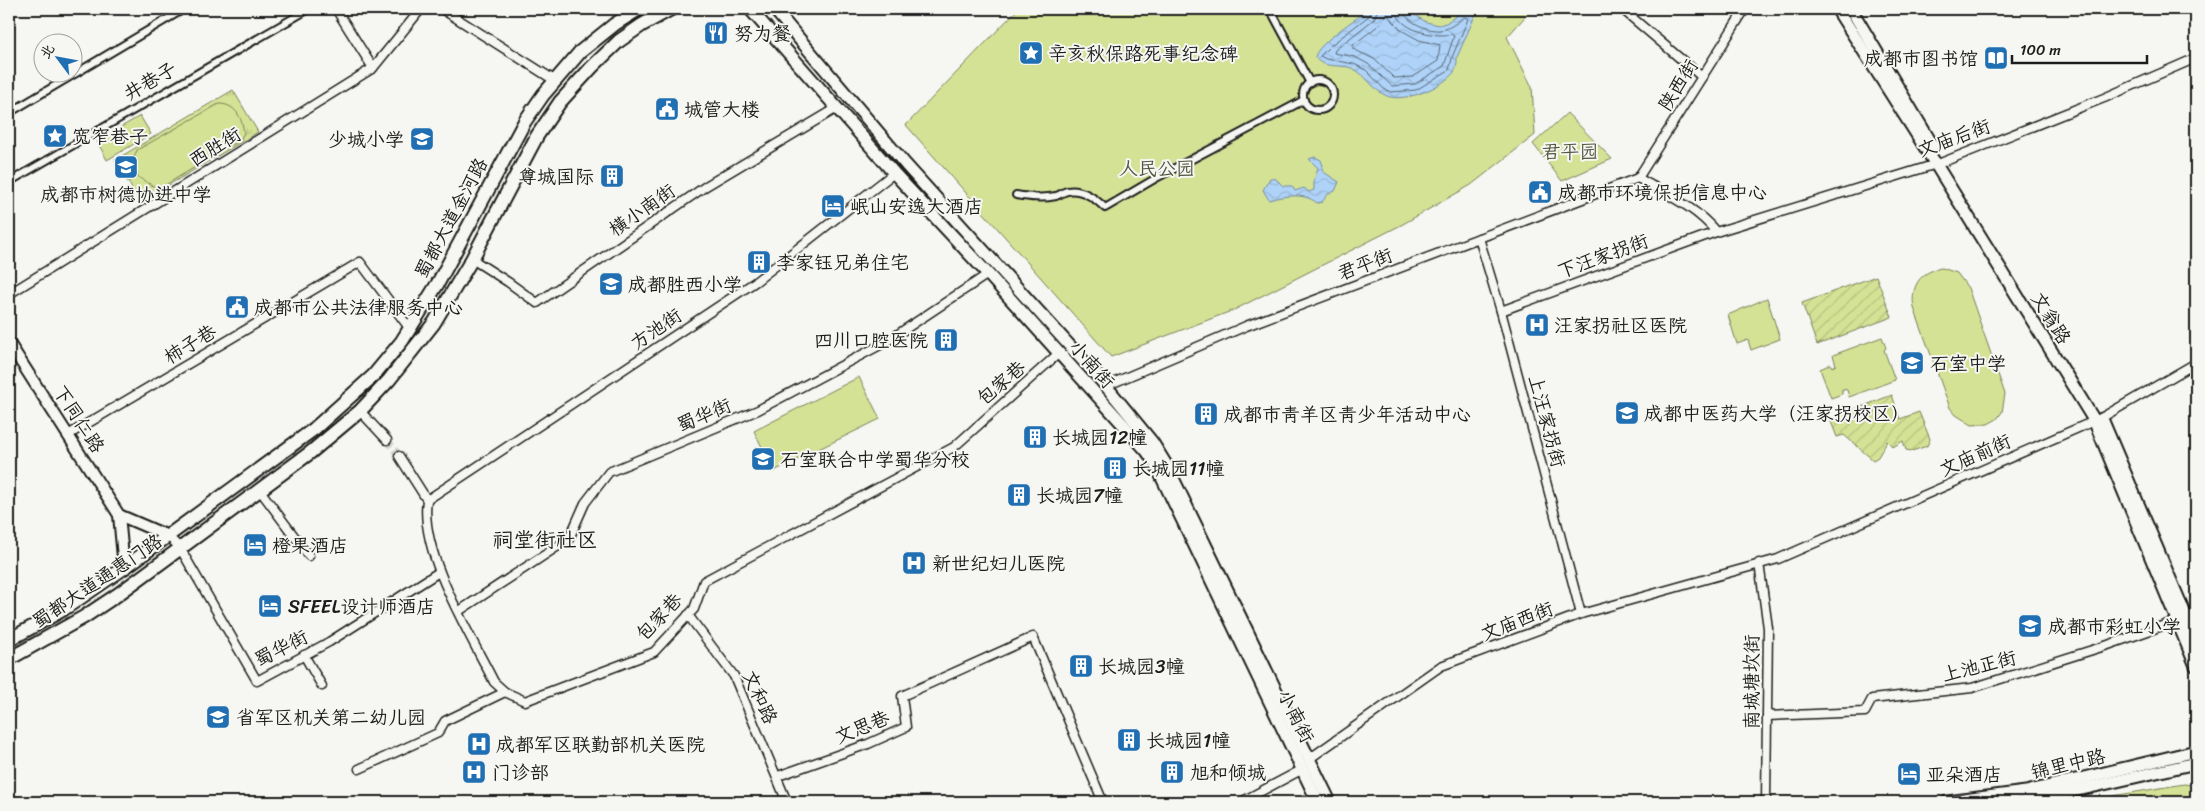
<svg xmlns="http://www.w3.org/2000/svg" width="2205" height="811" font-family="Sriracha,'LXGW WenKai TC',sans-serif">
	<defs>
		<pattern id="grass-tufts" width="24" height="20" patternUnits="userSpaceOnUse" patternTransform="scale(1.25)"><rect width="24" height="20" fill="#d4e295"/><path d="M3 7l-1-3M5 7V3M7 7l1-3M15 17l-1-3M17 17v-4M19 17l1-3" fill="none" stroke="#b5c180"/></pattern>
		<pattern id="garden-furrows" width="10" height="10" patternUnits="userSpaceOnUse" patternTransform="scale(1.25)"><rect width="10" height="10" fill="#d4e295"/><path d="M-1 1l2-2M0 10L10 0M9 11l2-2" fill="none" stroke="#b5c180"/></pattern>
		<pattern id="water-waves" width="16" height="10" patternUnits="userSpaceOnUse" patternTransform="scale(1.25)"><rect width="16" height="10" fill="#afd3f8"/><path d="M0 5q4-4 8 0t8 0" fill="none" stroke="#96b5d4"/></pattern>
	</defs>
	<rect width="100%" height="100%" fill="#f6f6f2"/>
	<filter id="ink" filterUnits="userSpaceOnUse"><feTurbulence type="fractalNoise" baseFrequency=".02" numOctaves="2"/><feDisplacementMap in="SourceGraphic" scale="10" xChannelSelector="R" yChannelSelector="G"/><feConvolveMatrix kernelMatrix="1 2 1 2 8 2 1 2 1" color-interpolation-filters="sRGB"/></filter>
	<g filter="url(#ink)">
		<path fill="url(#grass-tufts)" stroke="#787f58" d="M233,90L258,132L140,202L115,160Z"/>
		<g fill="#d4e295" stroke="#787f58">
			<path d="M1018,9H1532L1507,37L1532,87L1535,135L1471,185L1403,224L1234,310L1111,357L906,125Z"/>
			<path d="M219,104C236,104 242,118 244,133L240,140L162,187H155L138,177L133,160L137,150Z"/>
			<path d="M1567,113L1612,159L1562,181L1533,144Z"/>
			<path d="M140,116L151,134L107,160L97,141Z"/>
			<path d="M1942,268L1957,273L1968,288L2005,394L2002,412L1997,419L1988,424L1972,425L1956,415L1950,408L1914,308C1910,287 1920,271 1942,268Z"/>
			<path d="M1767,298L1780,339L1751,350L1748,340L1737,344L1728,315Z"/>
			<path d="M1882,337L1886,348L1884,350L1895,380L1849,397L1847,390L1842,389V394L1831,398L1820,369L1831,364L1832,367L1836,365L1833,355Z"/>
			<path d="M859,377L880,419L774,471L754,431Z"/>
			<path d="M2184,784L2196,786V802H2077Z"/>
		</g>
		<g fill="url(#garden-furrows)" stroke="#787f58">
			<path d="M1876,276L1892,317L1817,345L1802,303Z"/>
			<path d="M1892,395L1900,419L1919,412L1930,439L1927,446L1912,451L1906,450L1903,441L1893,447L1887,441L1878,457L1873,460L1844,435L1837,437L1830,419Z"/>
		</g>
		<g fill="url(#water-waves)" stroke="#748aa0">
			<path d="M1370,9H1406L1426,22L1439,25L1446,23L1466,9H1478L1457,57C1457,63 1457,67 1454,72C1443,87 1405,103 1387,96C1374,91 1367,76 1354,69C1342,63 1323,70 1315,57C1318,43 1357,18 1370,9Z"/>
			<path d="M1315,157L1321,160L1323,166L1322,171L1339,182L1335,191L1328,194L1322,202L1317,203C1304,192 1283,196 1269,200L1263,190L1270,178L1276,179L1283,186H1292L1295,191L1304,188L1309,192L1314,190V181L1318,168L1309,159Z"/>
		</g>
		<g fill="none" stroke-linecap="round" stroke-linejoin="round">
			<g stroke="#576574" stroke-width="1">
				<path d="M1372,9L1370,15L1330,46L1320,56L1326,59L1354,64L1366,70L1384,89L1391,92L1416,90L1449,70L1453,55L1468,19L1465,17C1457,22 1449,30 1439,30C1428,31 1404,21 1402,9"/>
				<path d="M1378,9L1374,19L1335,50L1334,53L1355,57L1368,64L1392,86L1415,84L1444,66L1454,36L1451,34C1435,38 1397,30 1396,9"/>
				<path d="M1387,14L1401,30L1419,40L1440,45L1438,61L1413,77L1394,78L1374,59L1353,49V45L1379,25Z"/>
			</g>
			<path stroke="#d5d5d2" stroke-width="8" stroke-dasharray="8 4" stroke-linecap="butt" d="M387,440L399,456"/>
			<defs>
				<g id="pedestrian">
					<path d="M1270,9L1310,83"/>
					<circle cx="1318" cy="95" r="15"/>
					<path d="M9,113L184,9"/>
					<path d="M9,182L309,9"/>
					<path d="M1016,195C1029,197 1042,199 1056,196C1060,195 1063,192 1067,191C1082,188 1095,198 1105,208L1158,177L1304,100"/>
				</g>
				<g id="minor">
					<path d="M336,9L373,68"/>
					<path d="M442,9L554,80"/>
					<path d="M1622,9L1702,77"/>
					<path d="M1638,178L1745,9"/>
					<path d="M1638,178C1666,194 1696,207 1716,232"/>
					<path d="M1479,238L1501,311L1581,614"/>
					<path d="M472,259L508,282L537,303L706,186L837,108"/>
					<path d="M9,294L373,68L421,9"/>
					<path d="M1501,311L1716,232L1943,162L2104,98L2196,58"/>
					<path d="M1106,386L1246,326L1638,178"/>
					<path d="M360,411L387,440"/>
					<path d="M68,435L360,262L410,329"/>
					<path d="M399,456L427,500C419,552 470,634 494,682L505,692L525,701L654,652L694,609L704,581L954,447L1059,353"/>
					<path d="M259,489L309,556"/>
					<path d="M427,500L755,282L894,173"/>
					<path d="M168,536L180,548L257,681L329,642L439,572"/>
					<path d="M1759,563L1768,628L1766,802"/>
					<path d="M459,611L569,539L585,503L609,472L758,410L886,342L988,274"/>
					<path d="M688,615L734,676L787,802"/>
					<path d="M304,655L322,686"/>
					<path d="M1767,716L1865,712L1872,699L1972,688L2108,645L2196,614"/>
					<path d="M1309,759L1441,666L1581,614L1778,559L2101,418L2196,363"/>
					<path d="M359,769L438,733L445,721L505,692"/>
					<path d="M778,776L868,744L906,727L902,696L1033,637L1103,802"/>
					<path d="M1241,802L1303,769"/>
				</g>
				<g id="tertiary">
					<path d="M9,343L119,515L124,568"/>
					<path d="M119,515L168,536"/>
				</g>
				<g id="secondary">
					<path d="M750,9L894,173L988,274L1147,451L1155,463L1318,802"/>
					<path d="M774,9L906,165L1106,386L1152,442L1168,468L1330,802"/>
					<path d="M1837,9L1935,163L2094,420L2196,666"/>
					<path d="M1851,9L1933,146"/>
					<path d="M2102,419L2196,640"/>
					<path d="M1947,802L2026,792L2196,751"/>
					<path d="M2025,802L2196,763"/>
				</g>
				<g id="primary">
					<path d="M9,640L64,609L124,568L314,429L373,376L402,341L438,283L525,121L543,95L580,52L615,24L639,9"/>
					<path d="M9,659L84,617L117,595L311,452L360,411L389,380L434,323L472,259L537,136L560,102L592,67L619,41L642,25L671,9"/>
				</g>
			</defs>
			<use href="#pedestrian" stroke="#1c1c1c" stroke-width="10"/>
			<use href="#minor" stroke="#1c1c1c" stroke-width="11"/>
			<use href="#tertiary" stroke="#1c1c1c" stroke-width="14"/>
			<use href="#secondary" stroke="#1c1c1c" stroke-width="15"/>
			<use href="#primary" stroke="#1c1c1c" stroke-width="16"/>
			<use href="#pedestrian" stroke="#f6f6f2" stroke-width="6"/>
			<use href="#minor" stroke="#f6f6f2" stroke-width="8"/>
			<use href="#tertiary" stroke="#f6f6f2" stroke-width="10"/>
			<use href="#secondary" stroke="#f6f6f2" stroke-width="11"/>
			<use href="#primary" stroke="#f6f6f2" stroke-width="12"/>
		</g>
	</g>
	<defs>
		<symbol id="restaurant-square" viewBox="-11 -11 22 22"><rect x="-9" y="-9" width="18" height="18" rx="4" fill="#1f6fb2" stroke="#f6f6f2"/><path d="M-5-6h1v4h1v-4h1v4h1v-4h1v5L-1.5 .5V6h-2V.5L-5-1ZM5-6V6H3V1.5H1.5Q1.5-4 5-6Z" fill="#fff"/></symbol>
		<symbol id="sight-square" viewBox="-11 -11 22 22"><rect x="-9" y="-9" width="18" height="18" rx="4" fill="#1f6fb2" stroke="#f6f6f2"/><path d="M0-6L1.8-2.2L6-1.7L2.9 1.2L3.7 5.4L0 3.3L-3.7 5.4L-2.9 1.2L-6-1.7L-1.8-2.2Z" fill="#fff"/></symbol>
		<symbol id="library-square" viewBox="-11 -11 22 22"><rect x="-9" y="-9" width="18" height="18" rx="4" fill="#1f6fb2" stroke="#f6f6f2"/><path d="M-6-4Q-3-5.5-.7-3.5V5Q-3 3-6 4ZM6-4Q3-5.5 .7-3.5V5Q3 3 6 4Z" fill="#fff"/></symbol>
		<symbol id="civic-square" viewBox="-11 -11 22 22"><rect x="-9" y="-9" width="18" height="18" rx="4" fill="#1f6fb2" stroke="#f6f6f2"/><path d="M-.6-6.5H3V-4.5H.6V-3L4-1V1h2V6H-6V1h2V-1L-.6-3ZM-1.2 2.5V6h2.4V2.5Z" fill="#fff"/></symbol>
		<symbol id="school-square" viewBox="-11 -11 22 22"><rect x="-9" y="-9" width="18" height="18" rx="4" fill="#1f6fb2" stroke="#f6f6f2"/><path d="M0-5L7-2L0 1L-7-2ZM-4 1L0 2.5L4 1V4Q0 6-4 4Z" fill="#fff"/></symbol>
		<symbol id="building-square" viewBox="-11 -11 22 22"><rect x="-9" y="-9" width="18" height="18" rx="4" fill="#1f6fb2" stroke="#f6f6f2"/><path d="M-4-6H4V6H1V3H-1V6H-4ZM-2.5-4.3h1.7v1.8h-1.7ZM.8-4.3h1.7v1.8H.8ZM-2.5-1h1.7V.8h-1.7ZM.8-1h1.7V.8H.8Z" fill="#fff"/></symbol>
		<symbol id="hotel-square" viewBox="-11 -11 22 22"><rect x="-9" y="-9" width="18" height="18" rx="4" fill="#1f6fb2" stroke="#f6f6f2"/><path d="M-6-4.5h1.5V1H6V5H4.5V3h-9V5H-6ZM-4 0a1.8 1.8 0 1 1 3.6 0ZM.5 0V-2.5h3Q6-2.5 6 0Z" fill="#fff"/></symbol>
		<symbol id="hospital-square" viewBox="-11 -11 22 22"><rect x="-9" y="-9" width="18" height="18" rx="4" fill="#1f6fb2" stroke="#f6f6f2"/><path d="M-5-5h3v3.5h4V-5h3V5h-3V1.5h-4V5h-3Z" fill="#fff"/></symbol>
		<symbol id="university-square" viewBox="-11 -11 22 22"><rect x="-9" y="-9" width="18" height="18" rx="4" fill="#1f6fb2" stroke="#f6f6f2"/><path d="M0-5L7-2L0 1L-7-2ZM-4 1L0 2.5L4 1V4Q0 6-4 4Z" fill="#fff"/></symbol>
	</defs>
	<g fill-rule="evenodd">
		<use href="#restaurant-square" x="702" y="19" width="28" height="28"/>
		<use href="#sight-square" x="1017" y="39" width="28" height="28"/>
		<use href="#library-square" x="1982" y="44" width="28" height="28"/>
		<use href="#civic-square" x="653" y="95" width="28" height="28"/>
		<use href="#sight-square" x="41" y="122" width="28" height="28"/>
		<use href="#school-square" x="408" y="125" width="28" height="28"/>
		<use href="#school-square" x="112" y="153" width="28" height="28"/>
		<use href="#building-square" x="598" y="162" width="28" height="28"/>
		<use href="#civic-square" x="1526" y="178" width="28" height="28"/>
		<use href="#hotel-square" x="819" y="192" width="28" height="28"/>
		<use href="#building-square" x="745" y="248" width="28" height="28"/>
		<use href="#school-square" x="597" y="270" width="28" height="28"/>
		<use href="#civic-square" x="223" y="293" width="28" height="28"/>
		<use href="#hospital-square" x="1523" y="311" width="28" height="28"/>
		<use href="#building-square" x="932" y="326" width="28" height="28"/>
		<use href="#school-square" x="1898" y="349" width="28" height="28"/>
		<use href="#university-square" x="1613" y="399" width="28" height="28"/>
		<use href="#building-square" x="1192" y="400" width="28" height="28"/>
		<use href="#building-square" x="1021" y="423" width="28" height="28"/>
		<use href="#school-square" x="749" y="445" width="28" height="28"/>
		<use href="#building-square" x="1101" y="454" width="28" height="28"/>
		<use href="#building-square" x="1005" y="481" width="28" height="28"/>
		<use href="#hotel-square" x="241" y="531" width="28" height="28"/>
		<use href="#hospital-square" x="900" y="549" width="28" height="28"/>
		<use href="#hotel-square" x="256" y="592" width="28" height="28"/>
		<use href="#school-square" x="2016" y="612" width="28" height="28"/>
		<use href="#building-square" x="1067" y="652" width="28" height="28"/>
		<use href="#school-square" x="204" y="703" width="28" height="28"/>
		<use href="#building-square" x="1115" y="726" width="28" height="28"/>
		<use href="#hospital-square" x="465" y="730" width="28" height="28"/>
		<use href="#hospital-square" x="460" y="758" width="28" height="28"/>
		<use href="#building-square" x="1158" y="758" width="28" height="28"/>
		<use href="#hotel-square" x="1895" y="760" width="28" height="28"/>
	</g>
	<g text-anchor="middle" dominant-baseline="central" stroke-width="4" stroke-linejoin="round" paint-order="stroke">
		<g font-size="19" fill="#1c1c1c" stroke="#f6f6f2" text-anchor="start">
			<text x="734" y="33">努力餐</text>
			<text x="1048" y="53">辛亥秋保路死事纪念碑</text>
			<text x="1978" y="58" text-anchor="end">成都市图书馆</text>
			<text x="684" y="109">城管大楼</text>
			<text x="72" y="136">宽窄巷子</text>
			<text x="404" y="139" text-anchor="end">少城小学</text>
			<text x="594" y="176" text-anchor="end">尊城国际</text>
			<text x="1558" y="192">成都市环境保护信息中心</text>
			<text x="126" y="194" text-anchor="middle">成都市树德协进中学</text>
			<text x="850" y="206">岷山安逸大酒店</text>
			<text x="776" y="262">李家钰兄弟住宅</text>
			<text x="628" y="284">成都胜西小学</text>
			<text x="254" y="307">成都市公共法律服务中心</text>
			<text x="1554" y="325">汪家拐社区医院</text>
			<text x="928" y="340" text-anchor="end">四川口腔医院</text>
			<text x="1930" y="363">石室中学</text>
			<text x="1644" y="413">成都中医药大学（汪家拐校区）</text>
			<text x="1224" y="414">成都市青羊区青少年活动中心</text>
			<text x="1052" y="437">长城园12幢</text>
			<text x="780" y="459">石室联合中学蜀华分校</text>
			<text x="1132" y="468">长城园11幢</text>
			<text x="1036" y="495">长城园7幢</text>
			<text x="272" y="545">橙果酒店</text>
			<text x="932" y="563">新世纪妇儿医院</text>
			<text x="288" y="606">SFEEL设计师酒店</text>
			<text x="2048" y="626">成都市彩虹小学</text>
			<text x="1098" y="666">长城园3幢</text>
			<text x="236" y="717">省军区机关第二幼儿园</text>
			<text x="1146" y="740">长城园1幢</text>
			<text x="496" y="744">成都军区联勤部机关医院</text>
			<text x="492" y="772">门诊部</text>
			<text x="1190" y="772">旭和倾城</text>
			<text x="1926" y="774">亚朵酒店</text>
		</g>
		<g font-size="19" fill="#1c1c1c" stroke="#f6f6f2">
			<text transform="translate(150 81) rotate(-30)">井巷子</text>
			<text transform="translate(1678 85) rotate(-58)">陕西街</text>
			<text transform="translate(1954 138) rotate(-20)">文庙后街</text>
			<text transform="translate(215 147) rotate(-32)">西胜街</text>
			<text transform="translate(642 210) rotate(-35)">横小南街</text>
			<text transform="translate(451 218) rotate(-62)">蜀都大道金河路</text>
			<text transform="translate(1603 256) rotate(-20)">下汪家拐街</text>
			<text transform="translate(1365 264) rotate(-21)">君平街</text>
			<text transform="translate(2051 318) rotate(58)">文翁路</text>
			<text transform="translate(656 329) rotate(-34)">方池街</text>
			<text transform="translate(190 344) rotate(-31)">柿子巷</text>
			<text transform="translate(1092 364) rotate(48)">小南街</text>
			<text transform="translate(1001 383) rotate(-41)">包家巷</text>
			<text transform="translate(704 415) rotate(-23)">蜀华街</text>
			<text transform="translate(79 419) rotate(57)">下同仁路</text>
			<text transform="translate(1547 421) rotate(75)">上汪家拐街</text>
			<text transform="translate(1975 455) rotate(-24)">文庙前街</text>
			<text transform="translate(97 581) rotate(-34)">蜀都大道通惠门路</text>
			<text transform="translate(659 617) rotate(-47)">包家巷</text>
			<text transform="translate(1517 621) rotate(-21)">文庙西街</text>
			<text transform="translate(281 648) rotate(-27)">蜀华街</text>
			<text transform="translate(1979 666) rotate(-14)">上池正街</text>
			<text transform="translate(1751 682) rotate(-90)">南城塘坎街</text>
			<text transform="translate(760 697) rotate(65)">文和路</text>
			<text transform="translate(1296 716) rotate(63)">小南街</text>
			<text transform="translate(862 727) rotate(-22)">文思巷</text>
			<text transform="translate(2068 764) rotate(-13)">锦里中路</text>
		</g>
		<g font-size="19" fill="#535740" stroke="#f6f6f2">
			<text x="1570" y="151">君平园</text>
			<text x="1157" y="168">人民公园</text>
		</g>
		<g font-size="21" fill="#1c1c1c" stroke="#f6f6f2">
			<text x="545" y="540">祠堂街社区</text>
		</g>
	</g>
	<rect width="2205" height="811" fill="none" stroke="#f6f6f2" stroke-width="30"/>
	<rect x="15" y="15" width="2175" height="781" fill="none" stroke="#1c1c1c" stroke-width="2" filter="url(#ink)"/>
	<g transform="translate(58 58) rotate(302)"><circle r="24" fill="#f6f6f2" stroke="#9f9f9c"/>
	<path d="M0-4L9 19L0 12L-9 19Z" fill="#1f6fb2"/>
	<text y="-8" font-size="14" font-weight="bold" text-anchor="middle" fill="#1c1c1c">北</text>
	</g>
	<path d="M2012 55v8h135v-8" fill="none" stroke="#1c1c1c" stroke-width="2.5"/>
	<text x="2020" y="55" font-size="15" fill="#1c1c1c" stroke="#f6f6f2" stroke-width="4" paint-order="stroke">100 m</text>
</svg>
